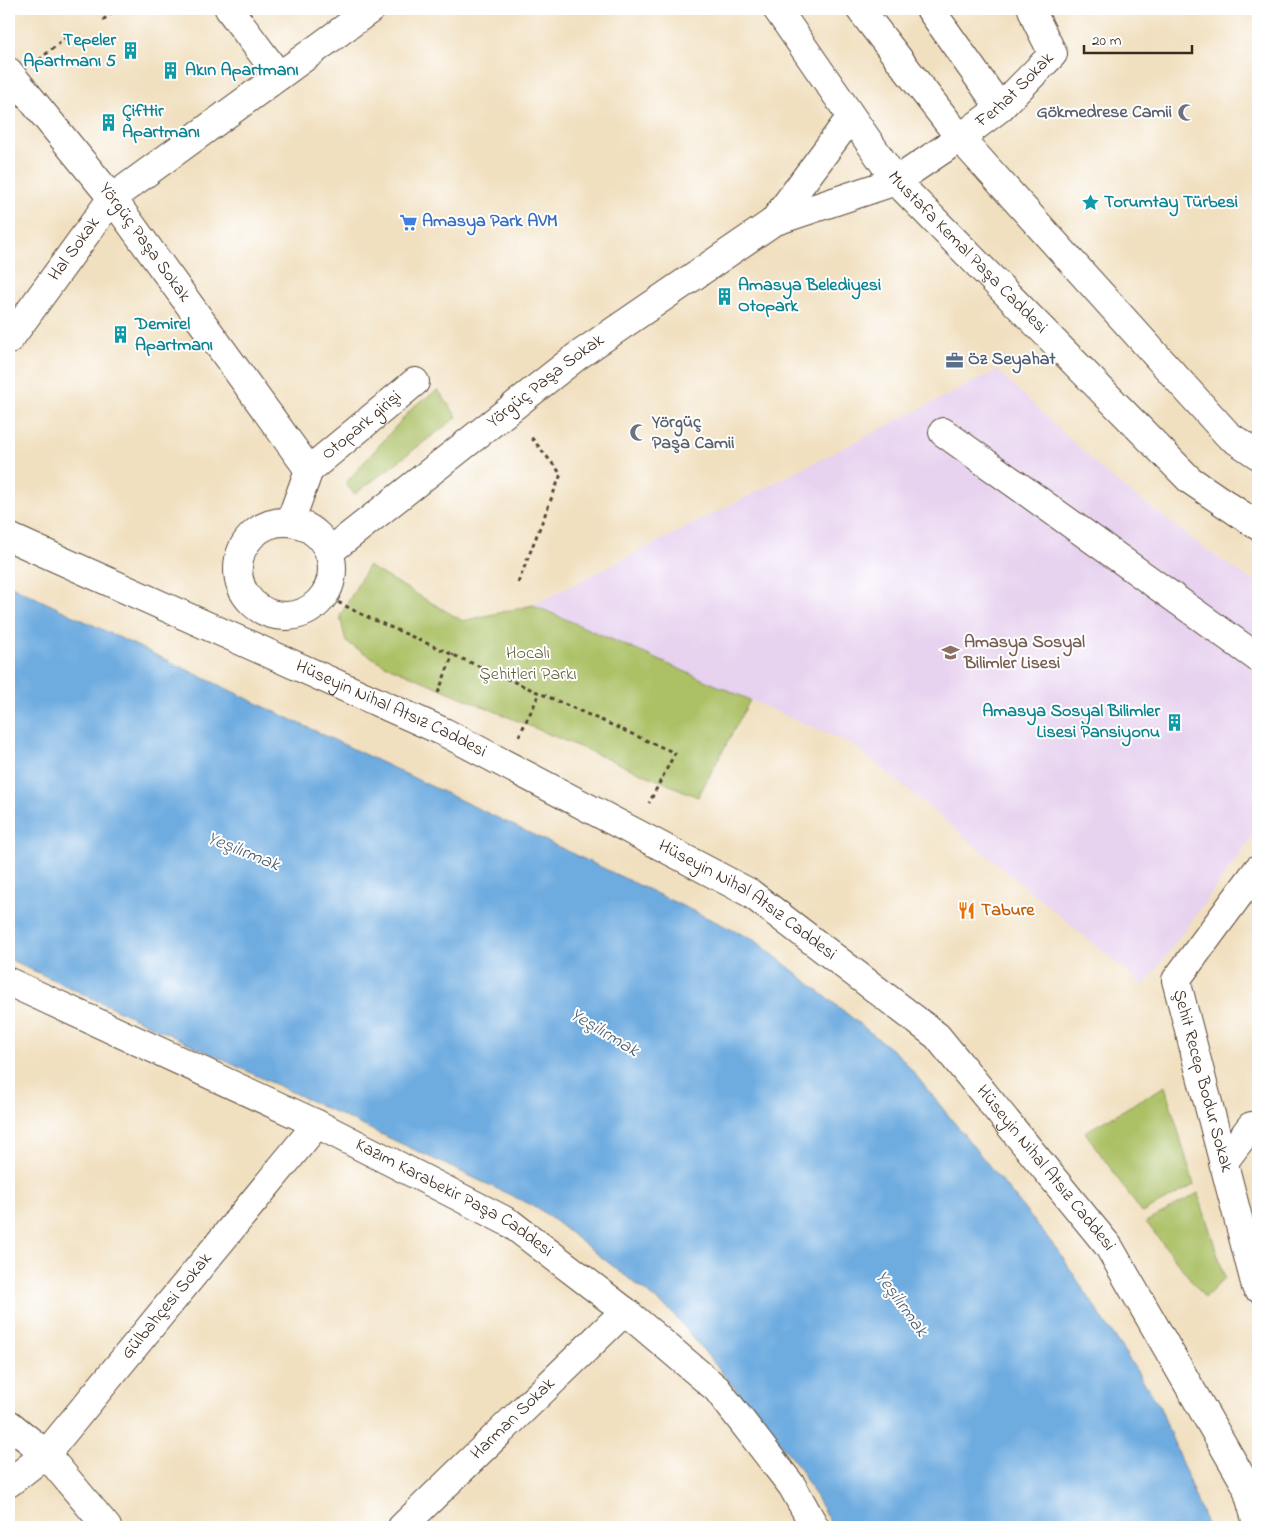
<svg xmlns="http://www.w3.org/2000/svg" width="1267" height="1536" font-family="'Indie Flower',sans-serif">
	<rect width="100%" height="100%" fill="#fff"/>
	<filter id="ink" filterUnits="userSpaceOnUse"><feTurbulence type="fractalNoise" baseFrequency=".02" numOctaves="2"/><feDisplacementMap in="SourceGraphic" scale="10" xChannelSelector="R" yChannelSelector="G"/><feConvolveMatrix kernelMatrix="1 2 1 2 8 2 1 2 1" color-interpolation-filters="sRGB"/></filter>
	<filter id="wash" filterUnits="userSpaceOnUse"><feTurbulence type="fractalNoise" baseFrequency=".0096" numOctaves="4" result="noise"/><feDisplacementMap in="SourceGraphic" scale="20" xChannelSelector="R" yChannelSelector="G"/><feGaussianBlur stdDeviation="1.12" result="paint"/><feColorMatrix in="noise" values="0 0 0 0 0 0 0 0 0 0 0 0 0 0 0 0 0 1.4 0 .05"/><feComposite in="paint" operator="in"/></filter>
	<g filter="url(#wash)">
		<rect width="100%" height="100%" fill="#f1e0c0"/>
		<path fill="#e7d2ef" d="M997,370L1109,476L1212,554L1258,584V829L1144,986L855,746L533,605Z"/>
		<g fill="#acc166" stroke="#747642">
			<path d="M438,390L457,417L355,494L345,484L414,406Z"/>
			<path d="M368,566L463,621L533,605L750,700L698,797L385,665L346,642L340,616Z"/>
			<path d="M1165,1086L1194,1185L1142,1213L1085,1132Z"/>
			<path d="M1198,1193L1225,1278L1205,1298L1146,1222Z"/>
		</g>
		<path fill="#6eace0" stroke="#546b7f" d="M9,585L756,941L901,1057L1059,1252L1159,1405L1207,1527H833L797,1464L672,1312L538,1208L9,959Z"/>
	</g>
	<g filter="url(#ink)">
		<g fill="none" stroke-linecap="round" stroke-linejoin="round">
			<defs>
				<g id="minor">
					<path d="M229,9L279,76"/>
					<path d="M930,9L1000,108"/>
					<path id="s1" d="M9,72L112,198L309,470L290,522"/>
					<path id="s2" d="M896,181L960,138L1000,108L1053,54L1037,22L1032,9"/>
					<path id="s3" d="M9,340L112,198L371,9"/>
					<path d="M943,432L1258,658"/>
					<path id="s4" d="M309,470L415,382"/>
					<circle cx="285" cy="569" r="47"/>
					<path id="s5" d="M9,537L444,732L750,893L937,1036L1109,1247L1246,1485L1258,1527"/>
					<path id="s6" d="M329,552L576,357L773,222"/>
					<path id="s7" d="M9,982L317,1124L510,1223L625,1311L717,1389L792,1486L815,1527"/>
					<path d="M1223,1163L1251,1126"/>
					<path d="M1256,1287L1176,980L1258,869"/>
					<path d="M9,1424L46,1454L107,1527"/>
					<path id="s8" d="M9,1483L46,1454L317,1124"/>
					<path id="s9" d="M402,1527L625,1311"/>
				</g>
				<g id="major">
					<path id="s10" d="M777,9L896,181L1190,480L1258,526"/>
					<path d="M860,9L960,138L1228,435L1258,455"/>
					<path d="M773,222L851,117"/>
					<path d="M773,222L896,181"/>
				</g>
			</defs>
			<use href="#minor" stroke="#564536" stroke-width="30"/>
			<use href="#major" stroke="#564536" stroke-width="30"/>
			<g stroke="#564536" stroke-width="3" stroke-dasharray="4 4" stroke-linecap="butt">
				<path d="M103,20L116,9"/>
				<path d="M39,60L71,33"/>
				<path d="M518,583L561,474L530,436"/>
				<path d="M324,595L363,615L675,753L649,803"/>
				<path d="M438,693L453,654"/>
				<path d="M519,736L540,693"/>
			</g>
			<use href="#minor" stroke="#fff" stroke-width="28"/>
			<use href="#major" stroke="#fff" stroke-width="28"/>
		</g>
	</g>
	<defs>
		<symbol id="building-bare" viewBox="-9 -9 18 18"><path d="M-4-6H4V6H1V3H-1V6H-4ZM-2.5-4.3h1.7v1.8h-1.7ZM.8-4.3h1.7v1.8H.8ZM-2.5-1h1.7V.8h-1.7ZM.8-1h1.7V.8H.8Z" fill="#0f9aa8" stroke="#fff" stroke-width="2.5" paint-order="stroke"/></symbol>
		<symbol id="mosque-bare" viewBox="-9 -9 18 18"><path d="M3.5-4.9A6 6 0 1 0 3.5 4.9A5 5 0 1 1 3.5-4.9Z" fill="#6b7280" stroke="#fff" stroke-width="2.5" paint-order="stroke"/></symbol>
		<symbol id="sight-bare" viewBox="-9 -9 18 18"><path d="M0-6L1.8-2.2L6-1.7L2.9 1.2L3.7 5.4L0 3.3L-3.7 5.4L-2.9 1.2L-6-1.7L-1.8-2.2Z" fill="#0f9aa8" stroke="#fff" stroke-width="2.5" paint-order="stroke"/></symbol>
		<symbol id="supermarket-bare" viewBox="-9 -9 18 18"><path d="M-6-5.5h2.5l.6 2H6L4.5 2H-2.5L-4.4-4H-6ZM-1.5 3.2a1.3 1.3 0 1 0 .1 0ZM3 3.2a1.3 1.3 0 1 0 .1 0Z" fill="#3f7fe0" stroke="#fff" stroke-width="2.5" paint-order="stroke"/></symbol>
		<symbol id="office-bare" viewBox="-9 -9 18 18"><path d="M-6-3h4V-5.5h4V-3h4V5H-6ZM-1-4.5V-3h2v-1.5ZM-6 0V1H6V0Z" fill="#5c6f8a" stroke="#fff" stroke-width="2.5" paint-order="stroke"/></symbol>
		<symbol id="school-bare" viewBox="-9 -9 18 18"><path d="M0-5L7-2L0 1L-7-2ZM-4 1L0 2.5L4 1V4Q0 6-4 4Z" fill="#8d6e63" stroke="#fff" stroke-width="2.5" paint-order="stroke"/></symbol>
		<symbol id="restaurant-bare" viewBox="-9 -9 18 18"><path d="M-5-6h1v4h1v-4h1v4h1v-4h1v5L-1.5 .5V6h-2V.5L-5-1ZM5-6V6H3V1.5H1.5Q1.5-4 5-6Z" fill="#e8710a" stroke="#fff" stroke-width="2.5" paint-order="stroke"/></symbol>
	</defs>
	<g fill-rule="evenodd">
		<use href="#building-bare" x="118" y="38" width="25" height="25"/>
		<use href="#building-bare" x="158" y="58" width="25" height="25"/>
		<use href="#mosque-bare" x="1174" y="100" width="25" height="25"/>
		<use href="#building-bare" x="96" y="110" width="25" height="25"/>
		<use href="#sight-bare" x="1078" y="190" width="25" height="25"/>
		<use href="#supermarket-bare" x="396" y="210" width="25" height="25"/>
		<use href="#building-bare" x="712" y="284" width="25" height="25"/>
		<use href="#building-bare" x="108" y="322" width="25" height="25"/>
		<use href="#office-bare" x="942" y="348" width="25" height="25"/>
		<use href="#mosque-bare" x="626" y="420" width="25" height="25"/>
		<use href="#school-bare" x="938" y="640" width="25" height="25"/>
		<use href="#building-bare" x="1162" y="710" width="25" height="25"/>
		<use href="#restaurant-bare" x="954" y="898" width="25" height="25"/>
	</g>
	<g text-anchor="middle" dominant-baseline="central" stroke-width="4" stroke-linejoin="round" paint-order="stroke">
		<g font-size="18" font-weight="bold" fill="#0d838f" stroke="#fff" text-anchor="start">
			<text x="116" y="41" text-anchor="end">Tepeler<tspan x="116" dy="21">Apartmanı 5</tspan></text>
			<text x="185" y="71">Akın Apartmanı</text>
			<text x="122" y="112">Çifttir<tspan x="122" dy="21">Apartmanı</tspan></text>
			<text x="1104" y="203">Torumtay Türbesi</text>
			<text x="738" y="286">Amasya Belediyesi<tspan x="738" dy="21">Otopark</tspan></text>
			<text x="135" y="325">Demirel<tspan x="135" dy="21">Apartmanı</tspan></text>
			<text x="1160" y="712" text-anchor="end">Amasya Sosyal Bilimler<tspan x="1160" dy="21">Lisesi Pansiyonu</tspan></text>
		</g>
		<g font-size="18" fill="#3b2a1e" stroke="#fff">
			<text stroke="none"><textPath href="#s2" startOffset="150">Ferhat Sokak</textPath></text>
			<text stroke="none"><textPath href="#s1" startOffset="218">Yörgüç Paşa Sokak</textPath></text>
			<text stroke="none"><textPath href="#s3" startOffset="112">Hal Sokak</textPath></text>
			<text stroke="none"><textPath href="#s10" startOffset="310">Mustafa Kemal Paşa Caddesi</textPath></text>
			<text stroke="none"><textPath href="#s6" startOffset="276">Yörgüç Paşa Sokak</textPath></text>
			<text stroke="none"><textPath href="#s4" startOffset="69">Otopark girişi</textPath></text>
			<text stroke="none"><textPath href="#s5" startOffset="419">Hüseyin Nihal Atsız Caddesi</textPath></text>
			<text stroke="none"><textPath href="#s5" startOffset="824">Hüseyin Nihal Atsız Caddesi</textPath></text>
			<text transform="translate(1202 1081) rotate(75)">Şehit Recep Bodur Sokak</text>
			<text stroke="none"><textPath href="#s5" startOffset="1229">Hüseyin Nihal Atsız Caddesi</textPath></text>
			<text stroke="none"><textPath href="#s7" startOffset="495">Kazım Karabekir Paşa Caddesi</textPath></text>
			<text stroke="none"><textPath href="#s8" startOffset="238">Gülbahçesi Sokak</textPath></text>
			<text stroke="none"><textPath href="#s9" startOffset="155">Harman Sokak</textPath></text>
		</g>
		<g font-size="18" font-weight="bold" fill="#5b616d" stroke="#fff" text-anchor="end">
			<text x="1172" y="113">Gökmedrese Camii</text>
			<text x="652" y="423" text-anchor="start">Yörgüç<tspan x="652" dy="21">Paşa Camii</tspan></text>
		</g>
		<g font-size="18" font-weight="bold" fill="#366cbe" stroke="#fff" text-anchor="start">
			<text x="422" y="222">Amasya Park AVM</text>
		</g>
		<g font-size="18" font-weight="bold" fill="#4e5e75" stroke="#fff" text-anchor="start">
			<text x="968" y="360">Öz Seyahat</text>
		</g>
		<g font-size="18" font-weight="bold" fill="#785e54" stroke="#fff" text-anchor="start">
			<text x="964" y="643">Amasya Sosyal<tspan x="964" dy="21">Bilimler Lisesi</tspan></text>
		</g>
		<g font-size="18" fill="#635f37" stroke="#fff">
			<text x="528" y="654">Hocalı<tspan x="528" dy="21">Şehitleri Parkı</tspan></text>
		</g>
		<g font-size="18" font-weight="bold" fill="#c56008" stroke="#fff" text-anchor="start">
			<text x="981" y="911">Tabure</text>
		</g>
		<g font-size="19" font-style="italic" fill="#4f5e6c" stroke="#fff">
			<text transform="translate(243 852) rotate(22)">Yeşilırmak</text>
			<text transform="translate(604 1033) rotate(31)">Yeşilırmak</text>
			<text transform="translate(901 1304) rotate(54)">Yeşilırmak</text>
		</g>
	</g>
	<rect width="1267" height="1536" fill="none" stroke="#fff" stroke-width="30"/>
	<path d="M1084 45v8h108v-8" fill="none" stroke="#3b2a1e" stroke-width="2.5"/>
	<text x="1092" y="45" font-size="15" fill="#3b2a1e" stroke="#ffffff" stroke-width="4" paint-order="stroke">20 m</text>
</svg>
